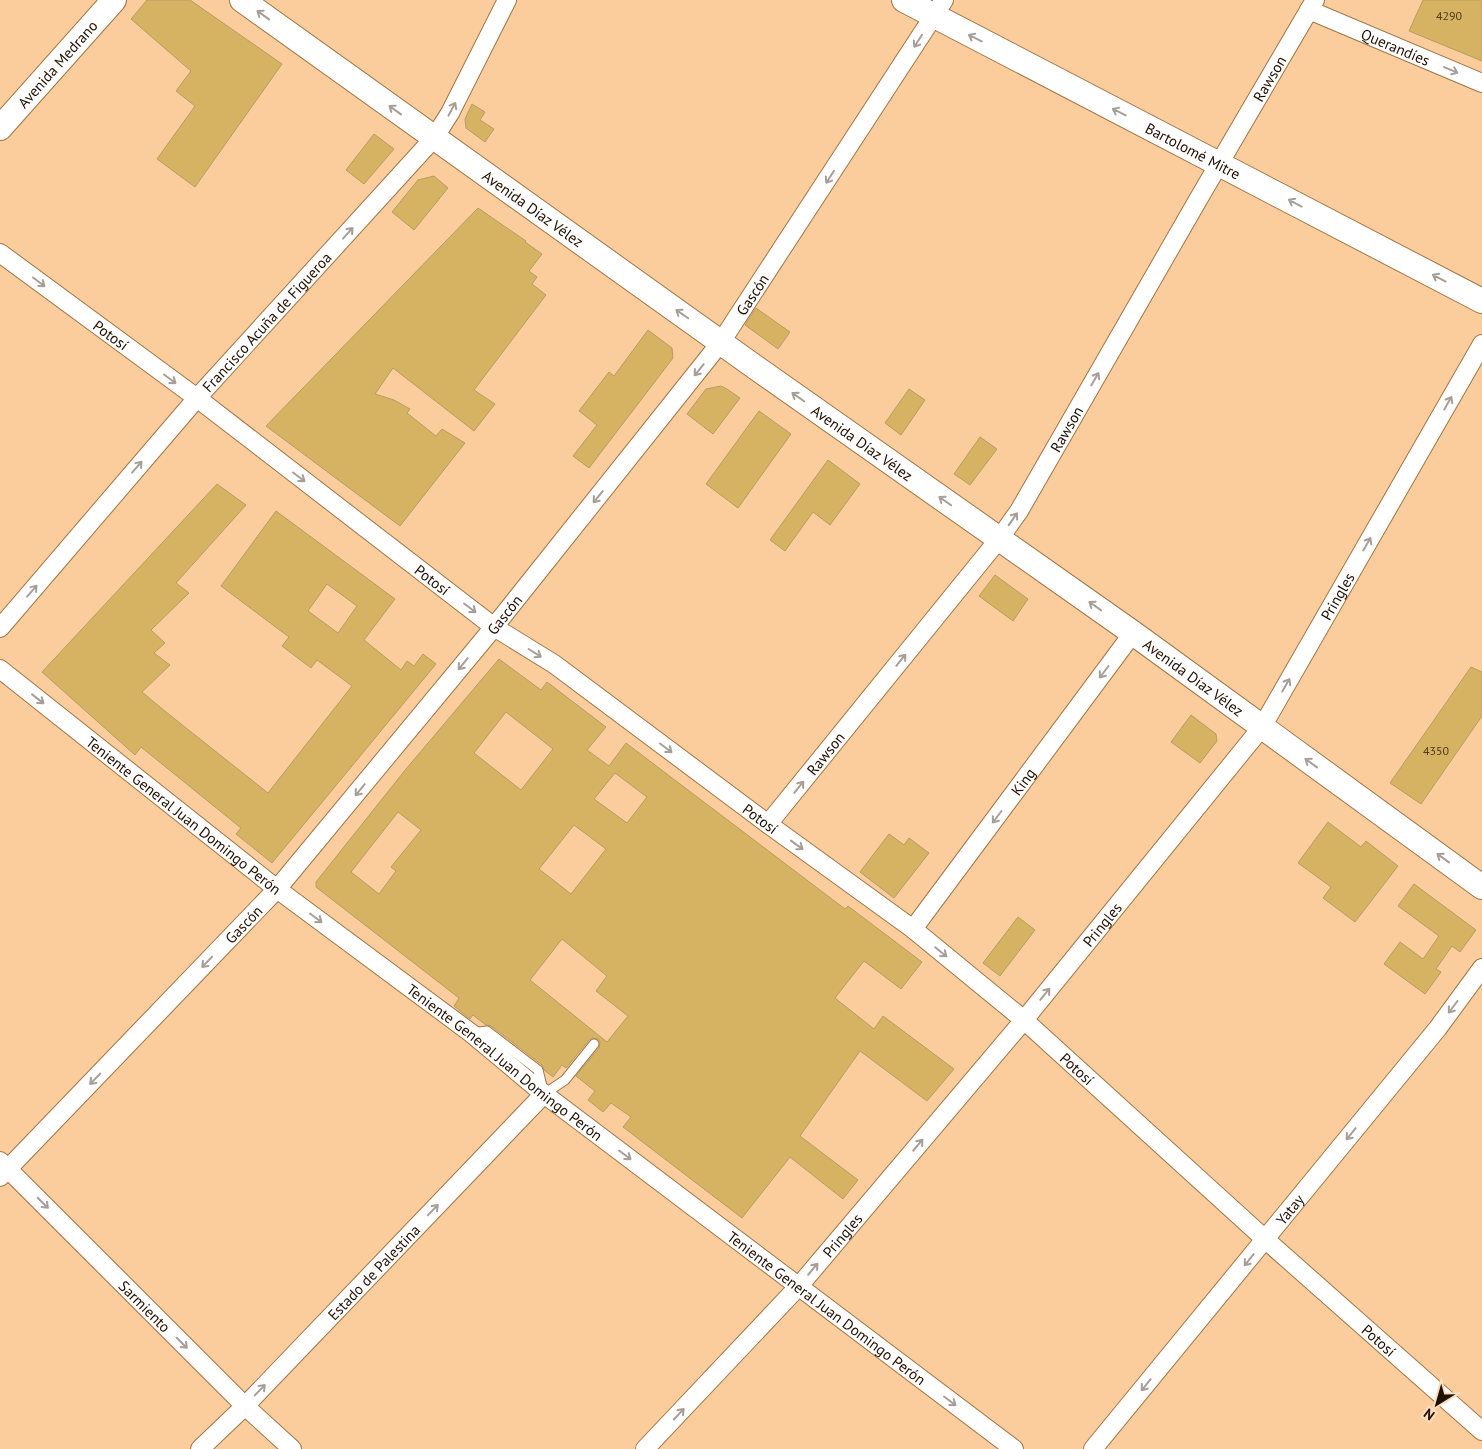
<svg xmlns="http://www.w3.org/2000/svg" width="1482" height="1449" font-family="'PT Sans',sans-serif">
	<rect width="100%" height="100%" fill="#fccd9c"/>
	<g fill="#d5b362" stroke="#b69d62" fill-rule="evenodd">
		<path d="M147,0H190L282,64L195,187L157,159L195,106L176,91L191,71L131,19Z"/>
		<path d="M1423,0H1482V61L1409,31Z"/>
		<path d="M472,104L485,112L480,120L494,129L485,142L466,128L465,119Z"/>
		<path d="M374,134L394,149L364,184L346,170Z"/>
		<path d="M434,176L448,188L414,230L392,212L418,180Z"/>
		<path d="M478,208L526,241L525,242L542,254L529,271L537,277L532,284L546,295L474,390L495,404L474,431L393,368L375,394L394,400L410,409L407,413L436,436L442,429L465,443L400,526L266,426Z"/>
		<path d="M756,308L790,332L778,349L745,325Z"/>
		<path d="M648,330L672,348L673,358L589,468L573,456L597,425L579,411L609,372L614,376Z"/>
		<path d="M721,386L727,389L740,398L713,434L687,414L706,389Z"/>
		<path d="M909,389L925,400L901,435L885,423Z"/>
		<path d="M759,411L791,434L738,508L706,484Z"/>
		<path d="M980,437L997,449L970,485L954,474Z"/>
		<path d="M828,460L860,484L830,525L813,512L785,551L770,540Z"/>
		<path d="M217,484L246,505L176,583L189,593L151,630L165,643L154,653L170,665L142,692L166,712L268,793L352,686L317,660L311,668L282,646L289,637L221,586L276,511L395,599L364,640L401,670L407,661L414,666L423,654L436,664L272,863L236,834L241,828L141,747L135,755L42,672ZM327,584L357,606L338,633L308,611Z"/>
		<path d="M995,575L1028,599L1013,621L979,596Z"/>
		<path d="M499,659L541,690L547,682L606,727L587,750L609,766L626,743L845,909L848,906L922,962L901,989L864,961L835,998L874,1029L883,1016L954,1069L927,1101L860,1051L800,1136L858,1180L843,1199L790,1157L742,1218L623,1127L631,1117L611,1103L603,1112L588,1100L595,1091L576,1076L599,1048L600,1042L598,1039L592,1038L589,1040L566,1068L562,1065L553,1077L544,1070L542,1065L491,1026L486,1025L473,1015L470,1019L454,1006L459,998L316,887V882L406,769ZM506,712L553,749L521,790L474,753ZM615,773L647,797L627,823L594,799ZM398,812L421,830L391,867L396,871L379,894L351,872ZM574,825L606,849L571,894L539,869ZM562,939L607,976L596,991L628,1016L607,1042L530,980Z"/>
		<path d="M1471,667L1482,672V716L1421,804L1390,783Z"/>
		<path d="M1191,715L1216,734L1217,741L1200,763L1171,742Z"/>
		<path d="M1328,822L1361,847L1366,841L1398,866L1355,922L1323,898L1331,887L1298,863Z"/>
		<path d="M889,834L904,845L909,838L929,853L894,898L860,872Z"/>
		<path d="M1414,884L1476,930L1460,952L1452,946L1436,969L1441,972L1425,994L1384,964L1400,942L1423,959L1439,936L1398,906Z"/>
		<path d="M1018,917L1035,930L1000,976L983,963Z"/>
	</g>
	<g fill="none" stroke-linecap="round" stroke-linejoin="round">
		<defs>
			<path id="lane" d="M471,1033L487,1031L538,1070L544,1094L565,1080L594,1044"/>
			<g id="street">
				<path id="s1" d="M1309,10L1482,83"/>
				<path id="s2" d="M0,253L197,398L494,627L554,664L768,824L913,929L1024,1020L1266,1240L1482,1431"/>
				<path id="s3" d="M0,628L197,398L434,138L450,113L507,0"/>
				<path id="s4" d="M0,669L277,889L471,1033L544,1094L1014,1449"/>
				<path id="s5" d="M768,824L999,539L1019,511L1199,198L1315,0"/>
				<path id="s6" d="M913,929L1133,633"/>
				<path id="s7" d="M0,1161L245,1406L292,1449"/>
				<path id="s8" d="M0,1177L277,889L494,627L721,342L944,0"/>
				<path id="s9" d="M200,1449L245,1406L544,1094"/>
				<path id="s10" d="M645,1449L799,1286L1024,1020L1262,727L1482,344"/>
				<path id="s11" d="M1093,1449L1438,1028L1482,968"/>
			</g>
			<g id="secondary">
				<path id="s12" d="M242,0L755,367L1133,633L1482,887"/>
				<path id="s13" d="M904,0L1482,301"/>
				<path id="s14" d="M0,128L114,0"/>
			</g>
		</defs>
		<use href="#lane" stroke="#a07546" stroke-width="11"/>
		<use href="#street" stroke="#a07546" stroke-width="20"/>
		<use href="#secondary" stroke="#a07546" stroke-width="26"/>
		<use href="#lane" stroke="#fff" stroke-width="9"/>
		<use href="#street" stroke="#fff" stroke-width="18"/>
		<use href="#secondary" stroke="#fff" stroke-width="24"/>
	</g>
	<defs><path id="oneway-shaft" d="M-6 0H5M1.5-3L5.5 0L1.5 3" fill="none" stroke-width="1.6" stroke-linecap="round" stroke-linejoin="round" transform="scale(1.25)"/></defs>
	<g stroke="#a69f99">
		<use href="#oneway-shaft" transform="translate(263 15) rotate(-144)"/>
		<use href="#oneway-shaft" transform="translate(975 38) rotate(-153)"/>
		<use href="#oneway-shaft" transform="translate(918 41) rotate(123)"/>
		<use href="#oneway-shaft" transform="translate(1451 70) rotate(23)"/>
		<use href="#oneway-shaft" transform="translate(452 109) rotate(-62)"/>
		<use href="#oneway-shaft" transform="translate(395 110) rotate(-144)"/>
		<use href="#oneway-shaft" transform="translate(1119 112) rotate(-153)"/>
		<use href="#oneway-shaft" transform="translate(830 177) rotate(123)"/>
		<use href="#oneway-shaft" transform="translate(1295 203) rotate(-152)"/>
		<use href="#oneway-shaft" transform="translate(348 233) rotate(-48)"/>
		<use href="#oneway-shaft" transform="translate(1439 278) rotate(-152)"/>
		<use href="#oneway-shaft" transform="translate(39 282) rotate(37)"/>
		<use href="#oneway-shaft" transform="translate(682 314) rotate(-145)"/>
		<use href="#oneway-shaft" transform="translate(699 370) rotate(129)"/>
		<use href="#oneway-shaft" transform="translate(170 379) rotate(37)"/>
		<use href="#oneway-shaft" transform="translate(1095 379) rotate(-60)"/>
		<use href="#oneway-shaft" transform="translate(798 397) rotate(-145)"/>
		<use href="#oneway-shaft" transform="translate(1448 403) rotate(-60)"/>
		<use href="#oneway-shaft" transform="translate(137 467) rotate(-49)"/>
		<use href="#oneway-shaft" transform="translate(299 477) rotate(37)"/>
		<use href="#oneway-shaft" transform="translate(598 497) rotate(129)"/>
		<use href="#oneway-shaft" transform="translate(945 501) rotate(-145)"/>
		<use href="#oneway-shaft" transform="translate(1013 519) rotate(-55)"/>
		<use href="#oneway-shaft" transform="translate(1367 544) rotate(-60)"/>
		<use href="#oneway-shaft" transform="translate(32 591) rotate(-49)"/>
		<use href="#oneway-shaft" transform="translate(1095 606) rotate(-145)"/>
		<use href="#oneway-shaft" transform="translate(470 608) rotate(37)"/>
		<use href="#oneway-shaft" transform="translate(535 653) rotate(32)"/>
		<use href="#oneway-shaft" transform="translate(901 660) rotate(-51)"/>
		<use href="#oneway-shaft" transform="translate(463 664) rotate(129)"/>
		<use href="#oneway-shaft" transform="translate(1104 672) rotate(127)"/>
		<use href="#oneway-shaft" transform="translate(1286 685) rotate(-60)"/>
		<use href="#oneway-shaft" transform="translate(38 699) rotate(38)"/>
		<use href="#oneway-shaft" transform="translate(666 748) rotate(37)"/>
		<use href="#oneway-shaft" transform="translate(1311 763) rotate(-144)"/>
		<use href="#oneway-shaft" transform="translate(799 787) rotate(-51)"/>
		<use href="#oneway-shaft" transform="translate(360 790) rotate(129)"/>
		<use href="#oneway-shaft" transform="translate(997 817) rotate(127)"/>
		<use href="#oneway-shaft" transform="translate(797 845) rotate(36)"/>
		<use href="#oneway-shaft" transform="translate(1443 858) rotate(-144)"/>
		<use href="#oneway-shaft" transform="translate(316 918) rotate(37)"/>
		<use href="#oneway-shaft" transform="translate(941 952) rotate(39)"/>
		<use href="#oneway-shaft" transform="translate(207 962) rotate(134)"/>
		<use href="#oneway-shaft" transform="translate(1045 994) rotate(-51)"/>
		<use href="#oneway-shaft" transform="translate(1453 1007) rotate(127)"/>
		<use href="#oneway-shaft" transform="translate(95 1079) rotate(134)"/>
		<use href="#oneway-shaft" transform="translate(1351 1134) rotate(129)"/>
		<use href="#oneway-shaft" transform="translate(918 1145) rotate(-50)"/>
		<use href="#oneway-shaft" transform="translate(625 1155) rotate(37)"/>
		<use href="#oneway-shaft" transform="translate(43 1203) rotate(45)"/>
		<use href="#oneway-shaft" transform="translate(433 1210) rotate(-46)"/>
		<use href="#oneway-shaft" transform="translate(1249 1260) rotate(129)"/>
		<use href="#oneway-shaft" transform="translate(813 1269) rotate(-50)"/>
		<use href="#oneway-shaft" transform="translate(182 1343) rotate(45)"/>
		<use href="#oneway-shaft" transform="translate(1146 1385) rotate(129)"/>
		<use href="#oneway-shaft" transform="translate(260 1390) rotate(-46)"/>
		<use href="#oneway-shaft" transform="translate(950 1401) rotate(37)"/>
		<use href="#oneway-shaft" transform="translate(679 1414) rotate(-47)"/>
	</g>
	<g text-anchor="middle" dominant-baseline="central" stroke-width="5" stroke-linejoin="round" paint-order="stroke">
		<g font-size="12" fill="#4e3918">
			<text x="1449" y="15">4290</text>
			<text x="1436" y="750">4350</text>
		</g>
		<g font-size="15" fill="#211000" stroke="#fbdec1">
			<text stroke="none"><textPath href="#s1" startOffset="94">Querandíes</textPath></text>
			<text stroke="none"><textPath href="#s14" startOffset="86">Avenida Medrano</textPath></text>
			<text stroke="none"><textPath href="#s5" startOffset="901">Rawson</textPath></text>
			<text stroke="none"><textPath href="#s13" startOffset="326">Bartolomé Mitre</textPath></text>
			<text stroke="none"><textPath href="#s12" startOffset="358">Avenida Díaz Vélez</textPath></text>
			<text stroke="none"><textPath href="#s8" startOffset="1161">Gascón</textPath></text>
			<text stroke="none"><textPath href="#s3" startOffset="406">Francisco Acuña de Figueroa</textPath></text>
			<text stroke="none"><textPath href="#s2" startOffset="138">Potosí</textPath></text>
			<text stroke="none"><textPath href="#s5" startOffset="496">Rawson</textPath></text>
			<text stroke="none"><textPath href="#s12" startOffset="762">Avenida Díaz Vélez</textPath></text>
			<text stroke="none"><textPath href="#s2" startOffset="542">Potosí</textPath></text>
			<text stroke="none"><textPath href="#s10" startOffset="1101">Pringles</textPath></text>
			<text stroke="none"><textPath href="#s8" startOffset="756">Gascón</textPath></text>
			<text stroke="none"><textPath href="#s12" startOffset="1168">Avenida Díaz Vélez</textPath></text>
			<text stroke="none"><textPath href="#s5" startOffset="91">Rawson</textPath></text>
			<text stroke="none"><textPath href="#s6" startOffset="184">King</textPath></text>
			<text stroke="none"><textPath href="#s4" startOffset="235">Teniente General Juan Domingo Perón</textPath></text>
			<text stroke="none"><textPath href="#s2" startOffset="948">Potosí</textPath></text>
			<text stroke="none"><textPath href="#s8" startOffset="351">Gascón</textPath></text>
			<text stroke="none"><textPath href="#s10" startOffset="696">Pringles</textPath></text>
			<text stroke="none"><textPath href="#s4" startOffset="640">Teniente General Juan Domingo Perón</textPath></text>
			<text stroke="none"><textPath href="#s2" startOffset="1352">Potosí</textPath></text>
			<text stroke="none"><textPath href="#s11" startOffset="310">Yatay</textPath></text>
			<text stroke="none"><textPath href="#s10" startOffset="291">Pringles</textPath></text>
			<text stroke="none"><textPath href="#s9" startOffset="248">Estado de Palestina</textPath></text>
			<text stroke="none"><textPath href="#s7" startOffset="205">Sarmiento</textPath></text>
			<text stroke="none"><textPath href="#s4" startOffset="1045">Teniente General Juan Domingo Perón</textPath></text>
			<text stroke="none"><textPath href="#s2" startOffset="1758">Potosí</textPath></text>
		</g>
	</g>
	<g transform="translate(1437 1404) rotate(217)" stroke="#fbdec1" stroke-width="4" paint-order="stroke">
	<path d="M0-4L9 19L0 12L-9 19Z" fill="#211000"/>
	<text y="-8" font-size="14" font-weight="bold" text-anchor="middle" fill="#211000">N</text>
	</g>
</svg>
